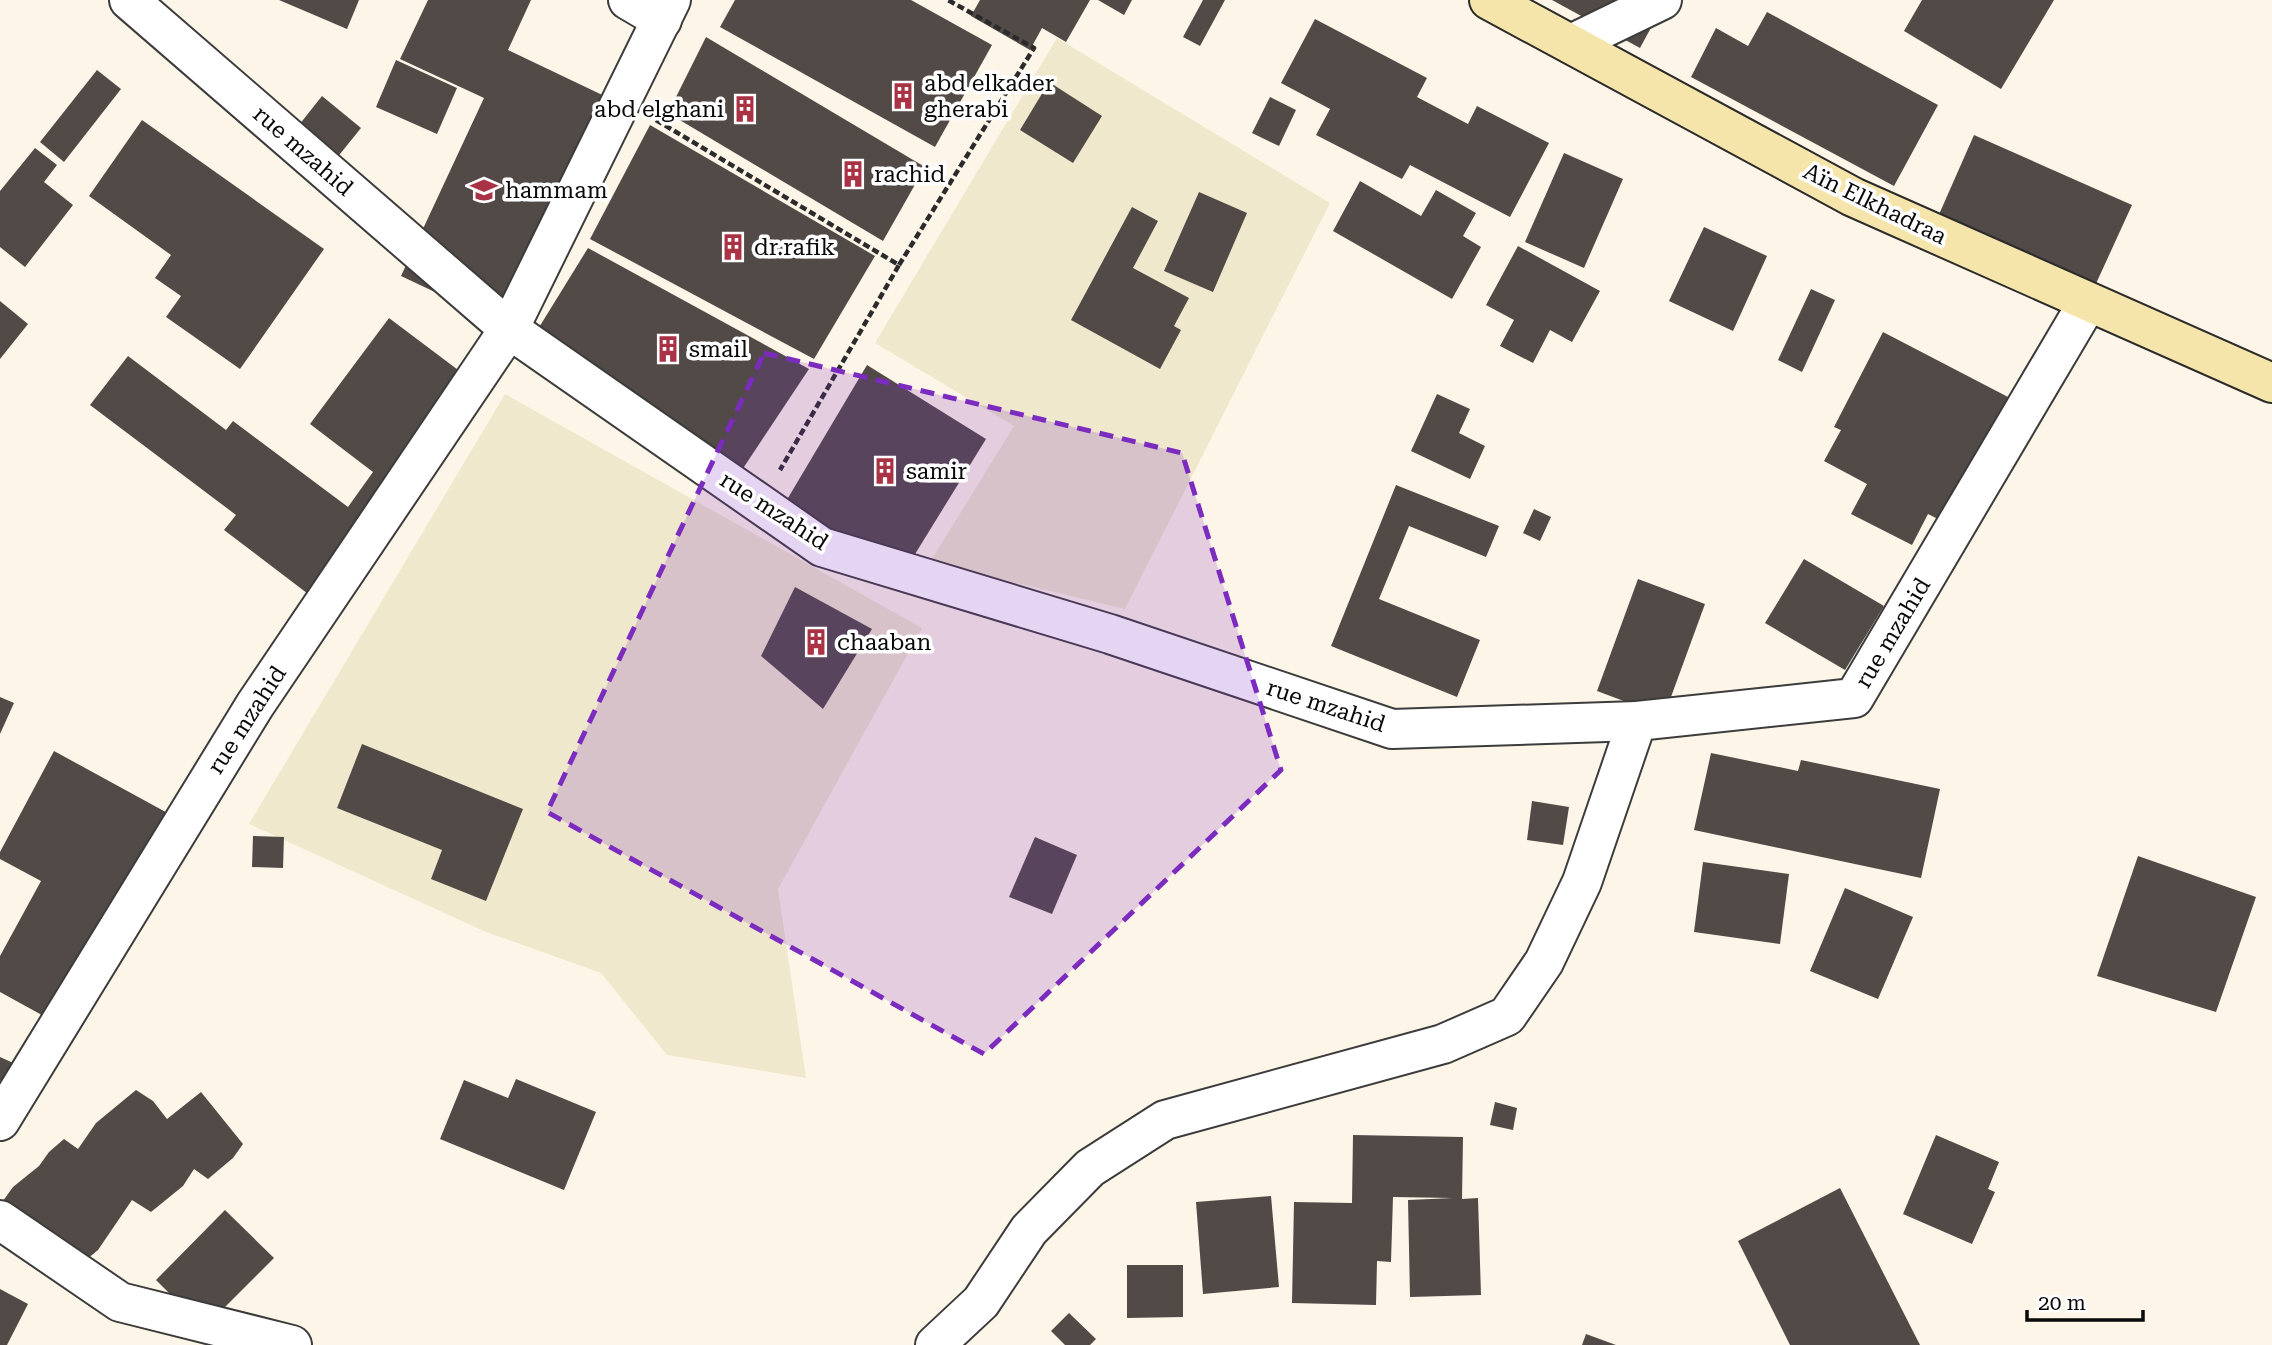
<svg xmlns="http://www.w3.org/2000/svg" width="2272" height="1345" font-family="'Roboto Serif',serif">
	<rect width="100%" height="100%" fill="#fdf6e8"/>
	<g fill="#efe8cc">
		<path d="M1057,38L1330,203L1125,609L930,562L1014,426L875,343Z"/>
		<path d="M505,394L922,628L778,889L806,1078L667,1055L601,973L486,932L249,824Z"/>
	</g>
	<g fill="#514a47">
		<path d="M279,0H359L347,29Z"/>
		<path d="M428,0H531L508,50L617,102L511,328L401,276L484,98L400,59Z"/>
		<path d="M735,0H911L992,45L935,147L720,27Z"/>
		<path d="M980,0H1090L1066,42L1042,28L1030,50L971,16Z"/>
		<path d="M1098,0H1132L1124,15Z"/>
		<path d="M1203,0H1225L1200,46L1183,37Z"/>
		<path d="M1552,0H1666L1640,48Z"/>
		<path d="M1922,0H2054L2001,89L1904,31Z"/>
		<path d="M1767,12L1938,105L1894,186L1691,77L1716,28L1748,46Z"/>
		<path d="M1315,19L1427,78L1417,97L1468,124L1477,106L1549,143L1510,217L1410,165L1402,179L1316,135L1330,109L1281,83Z"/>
		<path d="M706,37L925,167L883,241L668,113Z"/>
		<path d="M396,60L457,88L437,134L376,107Z"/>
		<path d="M97,70L121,89L64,162L40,142Z"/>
		<path d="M1049,82L1102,116L1073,163L1020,130Z"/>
		<path d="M322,96L361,128L315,185L276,154Z"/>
		<path d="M1270,97L1296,110L1279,146L1252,133Z"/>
		<path d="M142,120L324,249L240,369L166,317L181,296L155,278L171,255L89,196Z"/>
		<path d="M650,125L875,256L814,359L590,239Z"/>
		<path d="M1974,135L2132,205L2094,288L1937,219Z"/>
		<path d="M35,148L57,165L44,182L73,205L25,267L0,247V191Z"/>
		<path d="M1564,153L1623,179L1584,268L1525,242Z"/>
		<path d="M1360,181L1421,216L1436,190L1476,213L1463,236L1481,247L1452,299L1333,231Z"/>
		<path d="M1199,192L1247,213L1213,292L1164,271Z"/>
		<path d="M1132,207L1158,221L1133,268L1189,298L1174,326L1181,330L1160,369L1071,320Z"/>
		<path d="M1704,227L1767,256L1733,331L1669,301Z"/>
		<path d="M1518,246L1600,291L1572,342L1550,330L1533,363L1500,346L1514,320L1486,305Z"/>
		<path d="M588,248L809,369L740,473L538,329Z"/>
		<path d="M1811,289L1835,300L1802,372L1778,360Z"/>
		<path d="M0,301L28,324L0,359Z"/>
		<path d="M389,318L482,388L320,603L224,530L236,515L90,405L128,356L226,430L233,421L348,507L373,472L310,424Z"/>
		<path d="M1883,332L2010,398L1946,523L1928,514L1912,545L1851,514L1867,484L1824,461L1841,430L1834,427Z"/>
		<path d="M867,365L986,439L912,559L828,534L785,503Z"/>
		<path d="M1437,394L1470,409L1459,433L1485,446L1470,479L1411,451Z"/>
		<path d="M1396,485L1499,526L1486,557L1409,526L1379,599L1480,640L1457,697L1331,646Z"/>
		<path d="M1534,509L1551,517L1540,541L1523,533Z"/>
		<path d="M1804,559L1884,606L1845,670L1765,623Z"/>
		<path d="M1638,579L1705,604L1664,716L1597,691Z"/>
		<path d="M795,587L872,629L823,709L761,656Z"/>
		<path d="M0,697L14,703L0,734Z"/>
		<path d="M362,744L523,809L486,901L431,879L442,850L337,808Z"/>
		<path d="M54,751L173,816L60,1025L0,992V956L41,881L0,859V852Z"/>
		<path d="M1711,753L1798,771L1801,760L1940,789L1921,878L1694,830Z"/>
		<path d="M1532,801L1569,807L1563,845L1527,840Z"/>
		<path d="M253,836L284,837L283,868L252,867Z"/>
		<path d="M1035,837L1077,855L1052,914L1009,897Z"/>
		<path d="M2138,856L2256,897L2216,1012L2097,976Z"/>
		<path d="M1703,862L1789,874L1780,944L1694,932Z"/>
		<path d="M1845,888L1913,917L1878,999L1810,971Z"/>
		<path d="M0,1057L31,1071L22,1090L0,1080Z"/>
		<path d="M516,1079L596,1112L564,1190L440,1139L464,1080L508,1098Z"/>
		<path d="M136,1090L153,1101L167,1119L201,1092L243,1144L233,1158L208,1179L194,1169L183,1186L151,1212L132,1200L98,1250L75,1269L0,1205L13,1187L39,1166L49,1152L64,1139L78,1149L96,1123Z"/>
		<path d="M1495,1102L1517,1108L1513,1130L1490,1125Z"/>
		<path d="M1353,1135L1463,1137L1462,1199L1478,1198L1481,1295L1410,1297L1408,1200L1453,1198L1393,1197L1391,1262L1377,1261L1376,1305L1292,1303L1294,1202L1352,1203Z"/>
		<path d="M1936,1135L1999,1162L1988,1189L1995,1192L1972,1244L1903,1214Z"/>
		<path d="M1840,1188L1920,1345H1790L1738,1241Z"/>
		<path d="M1271,1196L1279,1287L1203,1294L1196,1202Z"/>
		<path d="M225,1210L274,1258L204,1328L156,1280Z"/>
		<path d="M1127,1265H1183V1317L1127,1318Z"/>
		<path d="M0,1289L28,1304L7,1345H0Z"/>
		<path d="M1069,1313L1096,1339L1090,1345H1065L1051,1331Z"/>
		<path d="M1586,1334L1616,1345H1582Z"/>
	</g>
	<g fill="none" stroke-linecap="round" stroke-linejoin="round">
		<defs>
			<g id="minor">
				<path d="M129,0L509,329L822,547L1110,634L1392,729L1637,721L1854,698L2088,302"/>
				<path d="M628,0L662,20"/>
				<path d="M1571,44L1662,0"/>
				<path d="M0,1121L255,705L509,329L671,0"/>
				<path d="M0,1220L120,1302L292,1345"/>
				<path d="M935,1345L981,1302L1029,1230L1090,1168L1165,1120L1443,1044L1507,1016L1544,962L1582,882L1637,721"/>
			</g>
			<path id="secondary" d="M1489,0L1853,197L2272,383"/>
		</defs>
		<use href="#minor" stroke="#3c3c3c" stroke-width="42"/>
		<use href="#secondary" stroke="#2b2b2b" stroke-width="42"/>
		<g stroke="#2b2b2b" stroke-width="4.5" stroke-dasharray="7 3.5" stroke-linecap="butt">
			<path d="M656,120L899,265L780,470"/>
			<path d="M899,265L1034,48L948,0"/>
		</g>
		<use href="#minor" stroke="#fff" stroke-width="38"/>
		<use href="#secondary" stroke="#f6e5aa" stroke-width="38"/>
	</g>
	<path fill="#7b2cbf" fill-opacity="0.2" stroke="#7b2cbf" stroke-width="5" stroke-dasharray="14 9" stroke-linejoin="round" d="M764,353L1182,453L1281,770L984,1054L547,812Z"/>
	<defs>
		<symbol id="building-bare" viewBox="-9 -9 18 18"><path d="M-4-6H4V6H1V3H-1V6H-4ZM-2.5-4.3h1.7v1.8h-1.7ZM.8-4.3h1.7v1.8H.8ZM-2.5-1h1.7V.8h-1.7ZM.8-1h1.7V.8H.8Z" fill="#a93244" stroke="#fff" stroke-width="2.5" paint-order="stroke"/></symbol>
		<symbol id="school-bare" viewBox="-9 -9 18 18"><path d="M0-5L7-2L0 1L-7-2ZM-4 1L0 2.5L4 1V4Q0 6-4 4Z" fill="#a93244" stroke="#fff" stroke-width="2.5" paint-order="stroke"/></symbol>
	</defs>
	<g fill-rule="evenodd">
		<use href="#building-bare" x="884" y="77" width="38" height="38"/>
		<use href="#building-bare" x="726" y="90" width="38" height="38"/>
		<use href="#building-bare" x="834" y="155" width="38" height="38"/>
		<use href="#school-bare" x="465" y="171" width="38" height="38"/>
		<use href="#building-bare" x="714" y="228" width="38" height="38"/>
		<use href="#building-bare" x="649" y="330" width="38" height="38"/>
		<use href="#building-bare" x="866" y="452" width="38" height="38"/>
		<use href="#building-bare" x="797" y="623" width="38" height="38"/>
	</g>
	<g text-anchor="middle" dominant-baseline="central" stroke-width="7" stroke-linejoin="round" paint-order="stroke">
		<g font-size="23" fill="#090909" stroke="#fff" text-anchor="start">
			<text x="924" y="83">abd elkader<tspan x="924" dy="26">gherabi</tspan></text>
			<text x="724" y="109" text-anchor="end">abd elghani</text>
			<text x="874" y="174">rachid</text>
			<text x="505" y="190">hammam</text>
			<text x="754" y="247">dr.rafik</text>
			<text x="689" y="349">smail</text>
			<text x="906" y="471">samir</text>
			<text x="837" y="642">chaaban</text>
		</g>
		<g font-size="23" fill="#090909" stroke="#fff">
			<text transform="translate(303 151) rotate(41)">rue mzahid</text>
			<text transform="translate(1875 204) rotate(26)">Aïn Elkhadraa</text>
			<text transform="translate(774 511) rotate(33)">rue mzahid</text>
			<text transform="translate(1893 633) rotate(-59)">rue mzahid</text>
			<text transform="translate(1326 706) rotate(18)">rue mzahid</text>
			<text transform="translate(247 720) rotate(-57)">rue mzahid</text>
		</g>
	</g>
	<path d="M2027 1310v10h116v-10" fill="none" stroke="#090909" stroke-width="3.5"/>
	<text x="2038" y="1310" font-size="21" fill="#090909" stroke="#ffffff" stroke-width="5" paint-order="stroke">20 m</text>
</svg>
